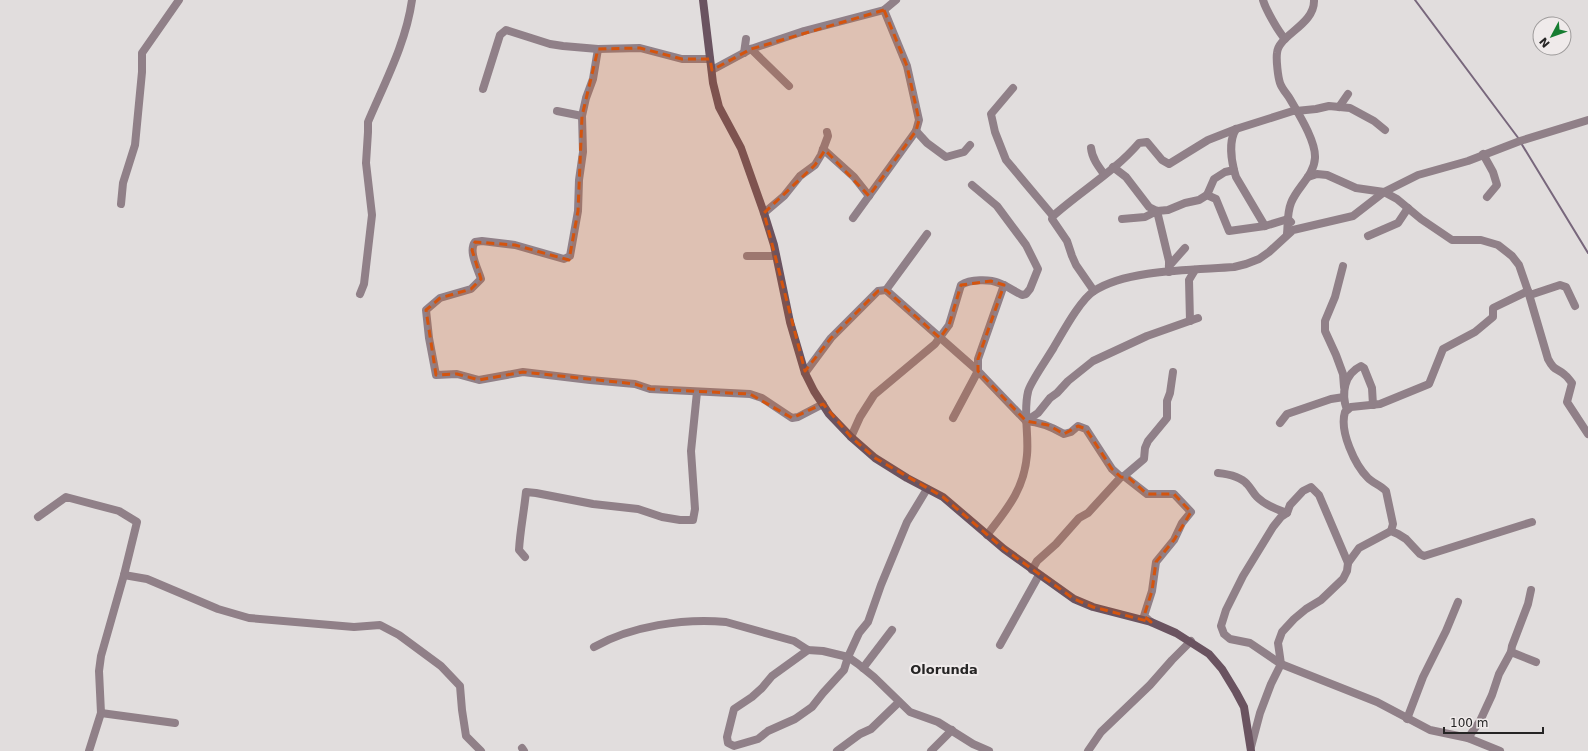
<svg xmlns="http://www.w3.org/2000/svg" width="1588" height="751" font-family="'DejaVu Sans',sans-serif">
	<rect width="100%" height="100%" fill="#e1dddd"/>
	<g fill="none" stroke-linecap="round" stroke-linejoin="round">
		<g stroke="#78677c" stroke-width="2">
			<path d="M1415,0L1519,139"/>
			<path d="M1521,143L1588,253"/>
		</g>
		<g stroke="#908088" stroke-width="8">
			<path d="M1263,0C1266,10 1278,31 1285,39"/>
			<path d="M598,49L593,79L586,98L582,116L583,152L579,180L578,211L570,256L564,259L515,245L482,241L475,242C468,251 478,269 481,279L471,289L440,298L426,310L429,338L436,375L457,374L479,380L523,372L590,380L635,384L650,389L750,394L762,398L792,418L798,417L823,404"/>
			<path d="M751,49L789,86"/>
			<path d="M744,53L746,39"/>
			<path d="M712,70L751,49L804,31L884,10L896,0"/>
			<path d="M1013,88L991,114L995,132L1006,160L1053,216"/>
			<path d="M483,89L500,35L506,30L550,44L563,46L598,49L640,48L682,59H710"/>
			<path d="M1339,107L1348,94"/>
			<path d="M557,111L582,116"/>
			<path d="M1296,111L1316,109L1329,106L1350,108L1374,121L1385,130"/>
			<path d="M916,131L927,143L946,157L964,152L970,145"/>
			<path d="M1091,148C1092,158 1098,166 1104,174"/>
			<path d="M823,149L854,177L869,196"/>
			<path d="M1483,154L1493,172L1497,185L1487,197"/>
			<path d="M1113,167L1126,177L1149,207L1157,211L1168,210L1185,203L1199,200L1207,195L1216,199L1229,231L1265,226L1288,219L1291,222"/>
			<path d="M1234,170C1231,158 1229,140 1236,129"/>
			<path d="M1308,177L1317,174L1327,175L1356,188L1384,192L1397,199L1421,219L1452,240H1481L1498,245L1512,256L1519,265L1528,291L1548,359C1555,372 1556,367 1565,375C1568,377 1570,381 1572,383L1567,402L1588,434"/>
			<path d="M1207,195L1214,179L1225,172L1234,170L1236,177L1265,226"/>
			<path d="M121,204L123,183L135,145L142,72V53L179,0"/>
			<path d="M764,213L784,196L800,176L815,165L821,155L828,136L827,132"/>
			<path d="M853,218L916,131L919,120L907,66L884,10"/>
			<path d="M1122,219L1145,217L1157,211L1169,261V272"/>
			<path d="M1287,234C1288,224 1287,213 1291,203C1297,187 1314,176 1315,158C1316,141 1298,113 1290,99C1287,94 1282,89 1280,83C1278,77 1276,60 1277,53C1278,35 1315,25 1314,0"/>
			<path d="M1368,236L1398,223L1408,208"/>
			<path d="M747,256H776"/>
			<path d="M1169,266L1185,248"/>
			<path d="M1343,266L1335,297L1325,321V331L1336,355L1343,374L1344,387"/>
			<path d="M886,290L927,234"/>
			<path d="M1094,291L1076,265L1072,256L1067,241L1052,219L1053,216C1081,191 1115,171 1139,143L1147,142L1162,160L1169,164L1208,140L1236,129L1296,110"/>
			<path d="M360,294L364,284L372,215L366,163L368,132V122C385,82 406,43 412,0"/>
			<path d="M1530,295L1560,285L1566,287L1575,306"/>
			<path d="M1190,321L1189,280L1195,270"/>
			<path d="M805,373L831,338L878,291L886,290L978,371L1026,421C1041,422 1052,427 1064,434L1071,432L1078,426L1086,429L1112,469L1121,477L1088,513L1079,518L1056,544L1037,561L1032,570"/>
			<path d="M1347,410C1341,394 1344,374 1361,366L1364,368L1372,388L1373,405"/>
			<path d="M953,418L978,371V359L1004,285"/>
			<path d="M1026,421L1038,413L1050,398L1057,393L1068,381L1093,361L1147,336L1198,318"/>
			<path d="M1280,423L1287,414L1331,399L1344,397"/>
			<path d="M851,437L860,417L874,395L935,344L949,325L961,285C970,279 990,279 999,283C1007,286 1014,291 1022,295L1026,294L1030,289L1038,269L1026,245L997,206L972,185"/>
			<path d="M1218,473C1228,474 1240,476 1247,484C1251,488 1253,493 1257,497C1264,504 1278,510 1287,513"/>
			<path d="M1124,476L1144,459L1145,448L1148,441L1167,418V401L1170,393L1173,372"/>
			<path d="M1121,477L1124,476L1147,494H1174L1191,512L1182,523L1174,540L1156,562L1152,591L1144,616L1151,622"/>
			<path d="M38,517L66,497L119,511L137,522L124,575L101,656L99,671L101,713L89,751"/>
			<path d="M1391,531L1393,524L1386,491C1380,485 1373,483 1368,478C1355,465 1339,431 1345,412L1351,407L1380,404L1429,384L1443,349L1475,332L1493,317V308L1528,291"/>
			<path d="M987,535C1007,509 1024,490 1027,455C1029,434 1023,412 1028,392C1029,384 1049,356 1054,347C1063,332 1080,300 1094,291C1127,269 1195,270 1234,267L1246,264L1259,259L1269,252L1293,230L1353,216L1384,192L1418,175L1468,161L1520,141L1588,120"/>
			<path d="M525,557L519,550C520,531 524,512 526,492L536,493L593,504L638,509L662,517L680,520H693L695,509L691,451L697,392"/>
			<path d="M1348,563L1319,495L1311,487L1303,491L1290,505L1287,513L1281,517L1273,527L1243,576L1226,610L1221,626L1224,634L1230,639L1250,643L1281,664L1377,702L1430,730L1468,738L1500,751"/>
			<path d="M124,575L147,579L218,609L249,618L354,627L380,625L399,635L441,666L460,686L462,710L466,736L481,751"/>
			<path d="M1000,645L1039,575"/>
			<path d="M594,647C631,626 684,618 726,622L794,641L808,650L823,651L848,657L858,664L874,677L910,712L938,722L973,744L989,751"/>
			<path d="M808,650L772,676L762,688L752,697L734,709L727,737L728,743L734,746L758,739L768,731L795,719L812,707L823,693L844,670L848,657L859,633L868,622L881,585L907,522L927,489"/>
			<path d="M1511,652L1536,662"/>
			<path d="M863,668L892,630"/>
			<path d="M101,713L175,723"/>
			<path d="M1407,719L1423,677L1446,631L1458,602"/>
			<path d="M1468,738L1480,721L1492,695L1499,674L1511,652L1512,646L1528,604L1531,590"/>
			<path d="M1251,747L1260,713L1271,684L1281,664L1278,643L1282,632L1294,619L1306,609L1321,600L1343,579L1347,571L1348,563L1359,548L1391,531L1398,534L1406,539L1420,554L1424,556L1532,522"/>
			<path d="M522,748L524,751"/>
			<path d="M837,751L860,734L871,729L899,702"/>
			<path d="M931,751L952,730"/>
			<path d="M1088,751L1101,732L1150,685L1172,660L1191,641"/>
		</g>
		<path stroke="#6a5360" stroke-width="8" d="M703,0L713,83L719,107L741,148L764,213L774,245L790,322L805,373L814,391L829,414L851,437L875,458L907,478L943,497L1004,549L1074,599L1093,607L1151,622L1176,633L1209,654L1222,669L1236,692L1244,707L1251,751"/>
	</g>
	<path fill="#d4540e" fill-opacity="0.2" stroke="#d4540e" stroke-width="3" stroke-dasharray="8 5" stroke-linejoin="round" d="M884,10L907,66L919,120L916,131L869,196L825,150L815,165L764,213L805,371L831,338L878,291L886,290L940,338L949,325L961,285L991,281L1004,285L978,359V371L1026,421L1048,425L1064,434L1078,426L1086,429L1112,469L1121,477L1129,478L1147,494H1174L1191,512L1174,540L1156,562L1152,591L1144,616L1151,622L1093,607L1074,599L1004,549L943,497L875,458L851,437L823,404L792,418L750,394L650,389L635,384L523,372L479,380L457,374L436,375L426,310L440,298L471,289L481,279L472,250L475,242L515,245L569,260L578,211L582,116L598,49L640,48L682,59H710L712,70L751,49Z"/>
	<g text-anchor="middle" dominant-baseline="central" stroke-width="4" stroke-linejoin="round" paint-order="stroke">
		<g font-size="13" font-weight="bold" fill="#252424" stroke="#efeaea">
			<text x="944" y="669">Olorunda</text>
		</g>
	</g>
	<g transform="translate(1552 36) rotate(229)"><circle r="19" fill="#efeaea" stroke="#9e9b9b"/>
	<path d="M0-3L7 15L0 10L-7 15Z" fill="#167d31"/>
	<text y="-6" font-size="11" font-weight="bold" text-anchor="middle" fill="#252424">N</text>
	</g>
	<path d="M1444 727v6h99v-6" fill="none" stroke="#252424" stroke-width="2"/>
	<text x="1450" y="727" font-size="12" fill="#252424" stroke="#efeaea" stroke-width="3" paint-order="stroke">100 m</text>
</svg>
